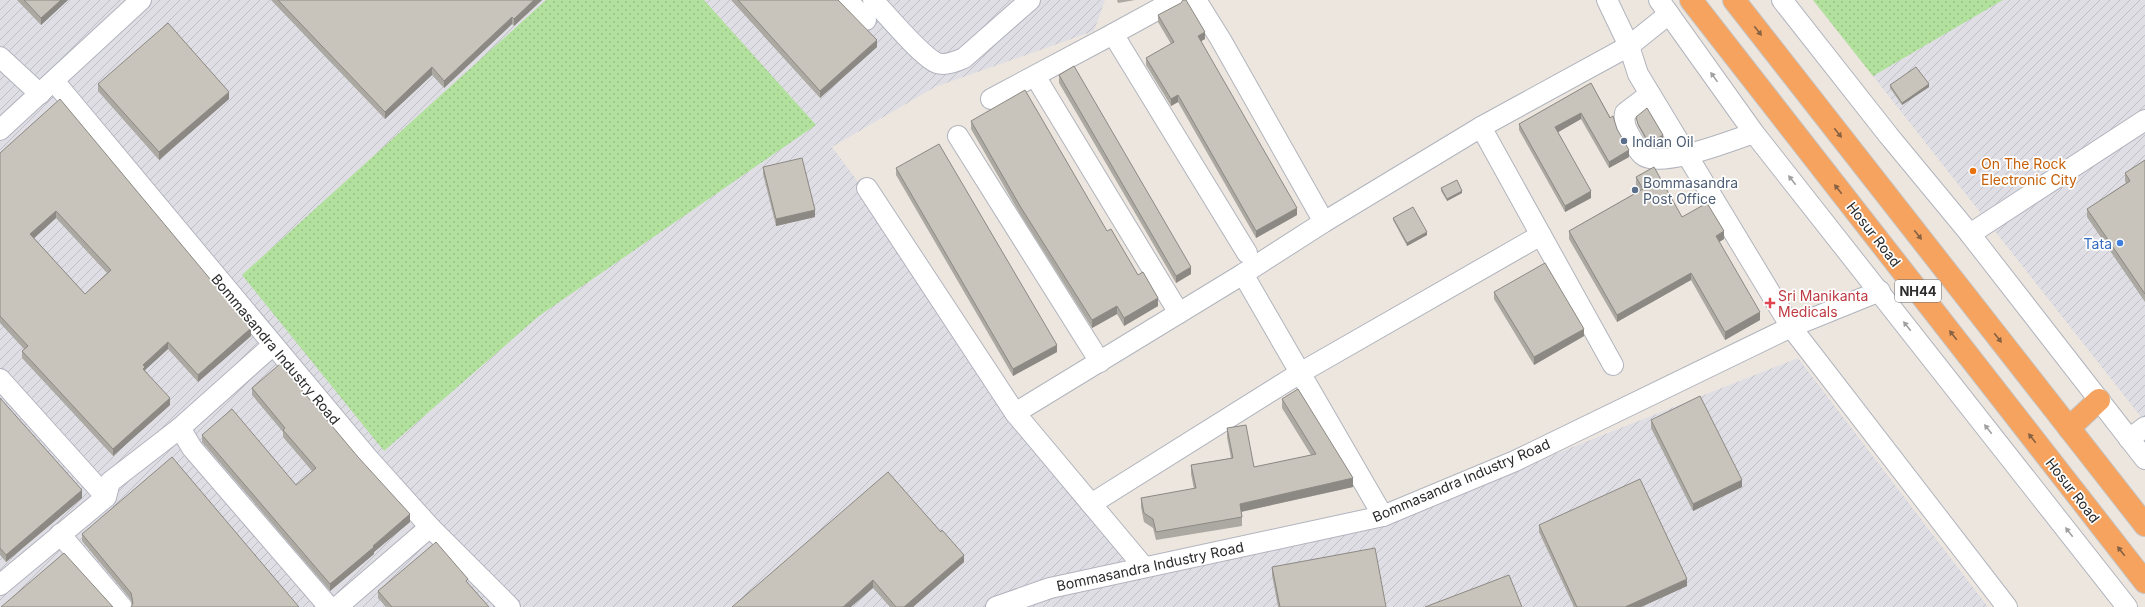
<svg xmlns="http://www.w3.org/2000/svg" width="2145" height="607" font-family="Inter,sans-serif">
	<defs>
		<pattern id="industrial-furrows" width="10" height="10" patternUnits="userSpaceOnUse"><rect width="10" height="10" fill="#e0dee5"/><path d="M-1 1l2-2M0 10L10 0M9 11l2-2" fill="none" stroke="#c0bfc5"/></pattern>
		<pattern id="grass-dots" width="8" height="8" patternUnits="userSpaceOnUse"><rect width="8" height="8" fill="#b2e09d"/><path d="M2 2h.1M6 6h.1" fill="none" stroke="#99c087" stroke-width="1.8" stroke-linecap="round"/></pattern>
	</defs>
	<rect width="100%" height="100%" fill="#ece6de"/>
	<g fill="url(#industrial-furrows)">
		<path d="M0,0H1105L1094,31L935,87L832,147L1151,576L1370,527L1798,358L1988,607H0Z"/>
		<path d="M1813,0H2145V422L1873,76Z"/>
	</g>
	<g fill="url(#grass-dots)">
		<path d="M546,0H704L816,125L539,316L384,451L242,275Z"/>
		<path d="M1813,0H2003L1873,76Z"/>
	</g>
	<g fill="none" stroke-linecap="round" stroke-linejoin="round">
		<defs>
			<g id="minor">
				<path d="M847,0L866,20"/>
				<path d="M873,0C886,14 922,57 937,63C946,66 957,61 964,58L1030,0"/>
				<path d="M1196,0L1221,40L1324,222"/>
				<path d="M1607,0L1629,46L1638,74L1791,327L2007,607"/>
				<path d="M1659,0L1754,133L2127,607"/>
				<path d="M1782,0L1889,136L1970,234L2145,459"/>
				<path d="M1113,34L1175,0"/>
				<path d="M0,57L40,94"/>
				<path d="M1035,76L1179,313"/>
				<path d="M54,81L367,457L430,527L510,607"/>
				<path d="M1650,94L1625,113C1623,125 1627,131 1633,141C1636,146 1639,153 1644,156C1664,168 1732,140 1754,133"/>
				<path d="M991,99L1113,34L1247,253"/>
				<path d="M1481,127L1613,365"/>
				<path d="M0,130L141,0"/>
				<path d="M958,136L1100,362"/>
				<path d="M867,188L1015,413L1243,274L1324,222L1481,127L1629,46L1669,14"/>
				<path d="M1970,234L2145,120"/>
				<path d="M1243,274L1383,516"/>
				<path d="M0,379L106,497L0,585"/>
				<path d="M1015,413L1144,567"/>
				<path d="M180,428L192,448L329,607"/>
				<path d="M2129,439L2145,427"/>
				<path d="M106,497L110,482L180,428L273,345"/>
				<path d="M1091,504L1300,373L1541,235"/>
				<path d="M60,534L122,607"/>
				<path d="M337,607L430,527"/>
				<path d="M996,607L1050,588L1383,516L1515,461L1791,327L1880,291"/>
			</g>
			<g id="highway">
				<path d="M1691,0L2145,582"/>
				<path d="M1734,0L2145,525"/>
				<path d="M2069,428L2099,400"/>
			</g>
		</defs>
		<use href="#minor" stroke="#b1b4be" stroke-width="22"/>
		<use href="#highway" stroke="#c4c4c4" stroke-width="24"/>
		<use href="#minor" stroke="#fff" stroke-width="20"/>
		<use href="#highway" stroke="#f6a35f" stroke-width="22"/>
	</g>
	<g fill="#aca9a2" fill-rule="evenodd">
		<path d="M17,0H68L41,25Z"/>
		<path d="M271,0H542L514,26L512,24L444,88L432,75L385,119Z"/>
		<path d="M731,0H838L877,47L820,98Z"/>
		<path d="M1117,0H1135L1118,3Z"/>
		<path d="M1158,15L1205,39L1201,41L1297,215L1256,238L1178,102L1171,106L1146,65V58L1171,44L1158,22Z"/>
		<path d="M1059,75L1191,274L1176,283L1059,83Z"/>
		<path d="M1591,83L1617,129L1629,157L1609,168L1581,119L1558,132L1591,198L1565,212L1519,130V124Z"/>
		<path d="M98,84L229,99L159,160L98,91Z"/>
		<path d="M1890,85L1929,87L1902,105L1890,88Z"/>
		<path d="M1636,117L1663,138L1649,146L1638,126Z"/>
		<path d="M971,121L1107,231L1138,275L1158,306L1124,326L1117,314L1092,328L1020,214L971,129Z"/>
		<path d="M0,153L251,336L198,382L168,349L145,370L170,405L113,456L22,358V351L24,349L0,323ZM56,218L107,273L85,294L34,238Z"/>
		<path d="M2145,160V302L2087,217V209L2126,183L2125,181V173Z"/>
		<path d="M763,167L815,217L776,226L763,174Z"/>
		<path d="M896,168L1057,352L1013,376L896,175Z"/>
		<path d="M1636,177L1682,217L1724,239L1719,242L1760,320L1725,340L1691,280L1617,322L1569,239V231L1639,191L1636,185Z"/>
		<path d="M1441,188L1462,193L1447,201L1441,191Z"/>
		<path d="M1393,218L1427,235L1407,246L1393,220Z"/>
		<path d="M1494,292L1584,336L1534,365L1494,299Z"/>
		<path d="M252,388L410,522L374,552V554L330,591L202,442V435L296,485L312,471L283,437V432L252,395Z"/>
		<path d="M0,398L82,498L6,562L0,555Z"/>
		<path d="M1282,399L1353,487L1241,512L1242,517V526L1156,540L1153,528L1144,522L1141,507V498L1194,489L1191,474V465L1231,458L1227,437V428L1254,467L1311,455L1282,408Z"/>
		<path d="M1651,420L1742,487L1693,511L1651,428Z"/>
		<path d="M1539,525L1687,586L1641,607H1574L1539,532Z"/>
		<path d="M82,534L299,607L132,605L131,600L82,541Z"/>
		<path d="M964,562L913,607H890L873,588L732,607Z"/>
		<path d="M1272,567L1386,607H1278L1272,575Z"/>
		<path d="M468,583L489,607H386L378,598V591Z"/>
	</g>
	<g fill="#8c8984">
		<path d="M61,0H68L41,25V18Z"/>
		<path d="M534,0H542L514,26V19Z"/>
		<path d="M512,17V24L444,88V81Z"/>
		<path d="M1205,32V39L1198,43V36Z"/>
		<path d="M877,40V47L820,98V91Z"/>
		<path d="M432,67V75L385,119V112Z"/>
		<path d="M1929,84V87L1902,105V103Z"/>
		<path d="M229,92V99L159,160V152Z"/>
		<path d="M1178,95V102L1171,106V99Z"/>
		<path d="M1581,113V119L1555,134V127Z"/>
		<path d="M1663,135V138L1649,146V143Z"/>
		<path d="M1629,150V157L1609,168V162Z"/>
		<path d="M1462,191V193L1447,201V199Z"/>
		<path d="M1591,191V198L1565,212V206Z"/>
		<path d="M1297,208V215L1256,238V231Z"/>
		<path d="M815,210V217L776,226V219Z"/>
		<path d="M56,211V218L30,242V234Z"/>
		<path d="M1724,231V239L1716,244V236Z"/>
		<path d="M1427,232V235L1407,246V243Z"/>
		<path d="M1191,267V274L1176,283V276Z"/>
		<path d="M1691,273V280L1617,322V315Z"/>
		<path d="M1158,298V306L1124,326V318Z"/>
		<path d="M1117,306V314L1092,328V320Z"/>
		<path d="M1760,312V320L1725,340V332Z"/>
		<path d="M251,328V336L198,382V375Z"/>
		<path d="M1584,329V336L1534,365V357Z"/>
		<path d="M168,342V349L145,370V374L143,376V365Z"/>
		<path d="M1057,345V352L1013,376V369Z"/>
		<path d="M170,398V405L113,456V449Z"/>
		<path d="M1353,478V487L1240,512V504Z"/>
		<path d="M1742,480V487L1693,511V504Z"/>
		<path d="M82,490V498L6,562V555Z"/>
		<path d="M410,514V522L374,552V554L330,591V584L373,546Z"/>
		<path d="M964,555V562L913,607H904Z"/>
		<path d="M1687,579V586L1641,607H1625Z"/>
		<path d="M873,580V588L851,607H843Z"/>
	</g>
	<g fill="#c8c4bc" stroke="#8c8984" fill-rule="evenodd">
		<path d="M24,0H61L41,18Z"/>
		<path d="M278,0H534L514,19L512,17L444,81L432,67L385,112Z"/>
		<path d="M738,0H838L877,40L820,91Z"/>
		<path d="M1183,0H1186L1205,32L1198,36L1297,208L1256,231L1178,95L1171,99L1146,58L1174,42L1158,15L1181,3Z"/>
		<path d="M168,23L229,92L159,152L98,84Z"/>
		<path d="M1074,66L1191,267L1176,276L1059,75Z"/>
		<path d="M1916,67L1929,84L1902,103L1890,85Z"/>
		<path d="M1591,83L1610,118L1613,116L1617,129L1629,150L1609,162L1581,113L1555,127L1591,191L1565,206L1519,124Z"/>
		<path d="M1025,90L1107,231L1111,229L1138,275L1143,272L1158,298L1124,318L1117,306L1092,320L1020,206L971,121Z"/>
		<path d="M60,99L251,328L198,375L168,342L143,365L145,367L143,369L170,398L113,449L22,351L28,346L0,316V153ZM56,211L111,270L85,294L30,234Z"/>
		<path d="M1647,108L1663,135L1649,143L1638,124L1636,117Z"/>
		<path d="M939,144L1057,345L1013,369L896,168Z"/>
		<path d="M802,158L815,210L776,219L763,167Z"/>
		<path d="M2145,160V294L2087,209L2130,181L2125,173Z"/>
		<path d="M1654,167L1682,217L1707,203L1724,231L1716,236L1760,312L1725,332L1691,273L1617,315L1569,231L1643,189L1636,177Z"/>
		<path d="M1457,180L1462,191L1447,199L1441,188Z"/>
		<path d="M1413,207L1427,232L1407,243L1393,218Z"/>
		<path d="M1545,263L1584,329L1534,357L1494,292Z"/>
		<path d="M280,364L358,457L410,514L373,546L374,547L330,584L202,435L232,409L296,485L316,468L283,430L285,428L252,388Z"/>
		<path d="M1298,389L1353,478L1240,504L1242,517L1156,532L1153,519L1144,513L1141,498L1196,488L1191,465L1233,458L1227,428L1246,425L1254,467L1316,454L1282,399Z"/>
		<path d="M1700,396L1742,480L1693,504L1651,420Z"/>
		<path d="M0,398L82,490L6,555L0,548Z"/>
		<path d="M172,457L299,607H131L133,603L131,593L82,534Z"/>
		<path d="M888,472L941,532L942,530L964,555L904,607H896L873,580L843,607H732Z"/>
		<path d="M1640,479L1687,579L1625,607H1577L1539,525Z"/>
		<path d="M436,542L468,579L466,581L489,607H392L378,591Z"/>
		<path d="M1375,548L1386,607H1280L1272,567Z"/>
		<path d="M64,553L113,607H1Z"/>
		<path d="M1509,575L1522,607H1425Z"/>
	</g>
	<defs><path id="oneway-solid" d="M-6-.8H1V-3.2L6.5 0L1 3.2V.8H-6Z"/></defs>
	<g fill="#866142">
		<use href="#oneway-solid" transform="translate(1758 31) rotate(52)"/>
		<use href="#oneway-solid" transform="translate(1838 133) rotate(52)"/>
		<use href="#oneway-solid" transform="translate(1838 189) rotate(-128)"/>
		<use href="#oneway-solid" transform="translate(1918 235) rotate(52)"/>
		<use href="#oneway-solid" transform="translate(1953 335) rotate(-128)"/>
		<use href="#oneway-solid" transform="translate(1998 338) rotate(52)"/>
		<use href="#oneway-solid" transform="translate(2032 438) rotate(-128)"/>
		<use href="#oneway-solid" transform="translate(2121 551) rotate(-128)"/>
	</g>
	<g fill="#a0a0a0">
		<use href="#oneway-solid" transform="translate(1714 77) rotate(-126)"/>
		<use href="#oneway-solid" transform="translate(1792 180) rotate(-128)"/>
		<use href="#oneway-solid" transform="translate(1907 326) rotate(-128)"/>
		<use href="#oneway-solid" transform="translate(1988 429) rotate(-128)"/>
		<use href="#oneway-solid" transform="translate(2069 532) rotate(-128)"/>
	</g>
	<g fill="#5c6f8a" stroke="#fff" stroke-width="1.5">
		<circle cx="1624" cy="141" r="4"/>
		<circle cx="1635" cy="190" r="4"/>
	</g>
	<circle fill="#e8710a" stroke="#fff" stroke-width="1.5" cx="1973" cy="171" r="4"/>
	<circle fill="#3f7fe0" stroke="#fff" stroke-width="1.5" cx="2120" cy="243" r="4"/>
	<path fill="#e0444e" stroke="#fff" stroke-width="1.5" d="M1768 297h4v4h4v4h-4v4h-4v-4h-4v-4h4z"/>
	<g text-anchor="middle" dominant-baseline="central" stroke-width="3.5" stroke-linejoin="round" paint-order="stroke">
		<rect fill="#fff" stroke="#6b6b6b" stroke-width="1" x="1895" y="280" width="46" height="22" rx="3"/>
		<g font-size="13" font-weight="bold" fill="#2b2b2b">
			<text x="1918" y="291">NH44</text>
		</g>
		<g font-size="14" fill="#4e5e75" stroke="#fff" text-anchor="start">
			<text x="1632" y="141">Indian Oil</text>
			<text x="1643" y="182">Bommasandra<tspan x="1643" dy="16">Post Office</tspan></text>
		</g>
		<g font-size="14" fill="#c56008" stroke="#fff" text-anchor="start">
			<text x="1981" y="163">On The Rock<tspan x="1981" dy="16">Electronic City</tspan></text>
		</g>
		<g font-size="14" fill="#2b2b2b" stroke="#fff">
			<text transform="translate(1874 234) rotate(52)">Hosur Road</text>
			<text transform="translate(276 349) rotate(50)">Bommasandra Industry Road</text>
			<text transform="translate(1461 480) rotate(-23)">Bommasandra Industry Road</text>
			<text transform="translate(2073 490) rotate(52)">Hosur Road</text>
			<text transform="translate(1150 566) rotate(-12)">Bommasandra Industry Road</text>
		</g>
		<g font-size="14" fill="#366cbe" stroke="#fff" text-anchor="end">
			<text x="2112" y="243">Tata</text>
		</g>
		<g font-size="14" fill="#be3a42" stroke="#fff" text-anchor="start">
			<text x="1778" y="295">Sri Manikanta<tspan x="1778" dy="16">Medicals</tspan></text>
		</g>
	</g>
</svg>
